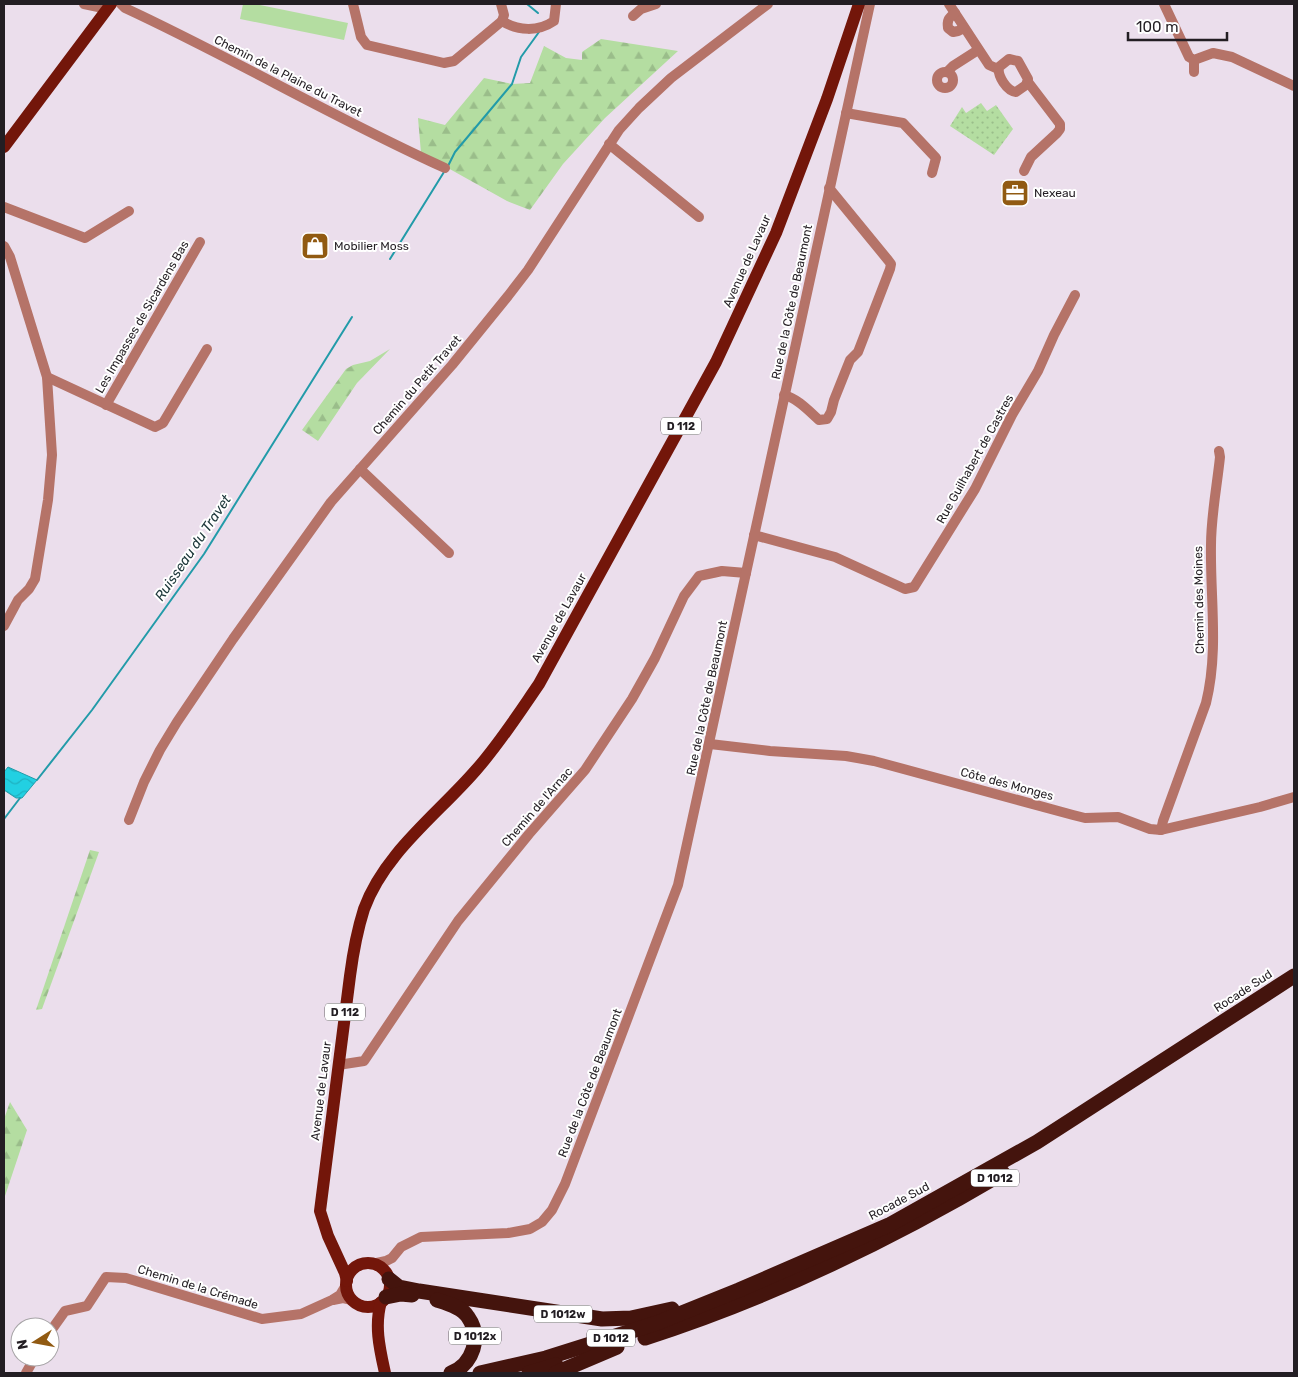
<svg xmlns="http://www.w3.org/2000/svg" width="1298" height="1377" font-family="Rubik,sans-serif">
	<defs>
		<pattern id="green-dots" width="8" height="8" patternUnits="userSpaceOnUse" patternTransform="scale(1.25)"><rect width="8" height="8" fill="#b4dda1"/><path d="M2 2h.1M6 6h.1" fill="none" stroke="#9abd8a" stroke-width="1.8" stroke-linecap="round"/></pattern>
		<pattern id="forest-firs" width="22" height="20" patternUnits="userSpaceOnUse" patternTransform="scale(1.25)"><rect width="22" height="20" fill="#b4dda1"/><path d="M5 1l3.5 6h-7zM16 11l3.5 6h-7z" fill="#9abd8a"/></pattern>
		<pattern id="water-waves" width="16" height="10" patternUnits="userSpaceOnUse" patternTransform="scale(1.25)"><rect width="16" height="10" fill="#22d0e2"/><path d="M0 5q4-4 8 0t8 0" fill="none" stroke="#1eb2c2"/></pattern>
	</defs>
	<rect width="100%" height="100%" fill="#ebdeec"/>
	<path fill="url(#green-dots)" d="M981,103L987,111L996,105L1013,129L994,155L950,126L962,107L966,113Z"/>
	<g fill="url(#forest-firs)">
		<path d="M601,39L678,51L605,118L563,164L530,210L507,201L421,153L418,118L445,125L484,78L512,84L530,83L544,46L566,58L582,60V52Z"/>
		<path d="M390,349L357,383L318,441L302,430L346,369L353,365L370,361Z"/>
		<path d="M90,850L99,852L42,1009L36,1010Z"/>
		<path d="M10,1102L27,1130L4,1199V1119Z"/>
	</g>
	<path fill="#b4dda1" d="M243,4H255L348,23L344,40L240,19Z"/>
	<path fill="url(#water-waves)" stroke="#229ba9" d="M8,767L37,780L22,798H16L4,790V772Z"/>
	<g fill="none" stroke-linecap="round" stroke-linejoin="round">
		<g stroke="#229ba9" stroke-width="2">
			<path d="M527,4L538,13"/>
			<path d="M448,166L455,152L512,84L521,57L539,32"/>
			<path d="M390,259L444,172"/>
			<path d="M37,780L92,710L204,554L352,317"/>
			<path d="M4,819L20,798"/>
		</g>
		<g stroke="#b57368" stroke-width="10">
			<path d="M84,4L103,8L106,10"/>
			<path d="M121,4L125,8C233,58 336,119 445,168"/>
			<path d="M353,4L361,37L367,45L444,63L454,61L502,21L504,15L501,4"/>
			<path d="M949,4L989,65L998,69"/>
			<path d="M1164,4L1189,57L1194,60L1213,53L1232,57L1294,86"/>
			<path d="M955,13C948,18 947,21 948,28L953,32L958,31L964,28"/>
			<path d="M633,16L641,9L656,4"/>
			<path d="M502,21C518,31 538,32 554,21L556,4"/>
			<path d="M1009,59L1018,61L1028,79L1026,85L1016,92C1007,91 997,76 999,67Z"/>
			<path d="M947,72L953,66L978,50"/>
			<path d="M1194,72V60"/>
			<circle cx="945" cy="80" r="8"/>
			<path d="M846,113L903,123L936,158L932,173"/>
			<path d="M609,144L699,217"/>
			<path d="M1024,171L1031,157L1057,133L1060,129V124L1028,82"/>
			<path d="M4,207L85,238L129,211"/>
			<path d="M4,246L10,257L47,377L52,455L48,500L35,579L29,589L18,600L4,626"/>
			<path d="M47,377L155,427L163,423L207,349"/>
			<path d="M784,395C797,398 809,411 819,420L827,419L831,412L834,400L850,360L858,352L890,269L891,264L888,260L829,188"/>
			<path d="M106,405L200,242"/>
			<path d="M360,469L449,553"/>
			<path d="M754,535L835,557L905,589L914,587L975,489L1012,415L1038,371L1054,335L1075,295"/>
			<path d="M710,744L770,751L846,756L874,761L1073,815L1085,818L1118,817L1150,829L1161,830L1260,807L1294,797"/>
			<path d="M129,820L144,782L160,750L177,722L233,639L331,502L452,365L508,296L528,270L619,130L639,108L671,78L768,4"/>
			<path d="M1161,830L1163,821L1206,703C1219,650 1210,598 1211,545C1211,516 1217,486 1220,457L1219,451"/>
			<path d="M338,1065L364,1061L458,921L529,834L585,770L632,699L655,658L684,596L699,576L722,571L746,573"/>
			<path d="M372,1264L386,1261L392,1258L401,1247L421,1237L508,1233L530,1229L542,1222L552,1210L565,1184L678,885L870,4"/>
			<path d="M333,1300L343,1298L352,1300"/>
			<path d="M50,1332L65,1311L87,1306L106,1277L126,1278L262,1319L301,1314L332,1300L340,1295L346,1285"/>
			<path d="M26,1373L35,1357"/>
		</g>
		<g stroke="#73160a" stroke-width="12">
			<path d="M4,147L111,4"/>
			<circle cx="368" cy="1285" r="22"/>
			<path d="M347,1281L345,1273L328,1236L320,1211L350,976C353,953 357,931 364,909C384,853 439,813 476,770C500,743 519,713 539,684L716,362L776,233L827,99L859,4"/>
			<path d="M381,1302C374,1326 380,1350 385,1373"/>
		</g>
		<g stroke="#44140d" stroke-width="15">
			<path d="M389,1279L399,1287L419,1291L602,1319L631,1318L672,1309"/>
			<path d="M386,1297L401,1294L412,1295"/>
			<path d="M437,1300C447,1303 462,1307 468,1317C482,1337 473,1364 451,1373"/>
			<path d="M645,1338C770,1298 890,1240 1003,1173"/>
			<path d="M480,1373L546,1358L657,1323L739,1290L889,1225L1037,1142L1294,976"/>
			<path d="M529,1373L556,1365"/>
			<path d="M556,1373L617,1347"/>
		</g>
	</g>
	<defs>
		<symbol id="office-square" viewBox="-11 -11 22 22"><rect x="-9" y="-9" width="18" height="18" rx="4" fill="#915a12" stroke="#fff"/><path d="M-6-3h4V-5.5h4V-3h4V5H-6ZM-1-4.5V-3h2v-1.5ZM-6 0V1H6V0Z" fill="#fff"/></symbol>
		<symbol id="shop-square" viewBox="-11 -11 22 22"><rect x="-9" y="-9" width="18" height="18" rx="4" fill="#915a12" stroke="#fff"/><path d="M-5-2.5h2.3a2.7 3.5 0 0 1 5.4 0H5L5.5 6h-11ZM-1.5-2.5h3a1.5 2.3 0 0 0-3 0Z" fill="#fff"/></symbol>
	</defs>
	<g fill-rule="evenodd">
		<use href="#office-square" x="999" y="177" width="32" height="32"/>
		<use href="#shop-square" x="299" y="230" width="32" height="32"/>
	</g>
	<g text-anchor="middle" dominant-baseline="central" stroke-width="4" stroke-linejoin="round" paint-order="stroke">
		<g fill="#fff" stroke="#656265" stroke-width="1">
			<rect x="661" y="417.5" width="40" height="17" rx="4"/>
			<rect x="325" y="1003.5" width="40" height="17" rx="4"/>
			<rect x="971" y="1169.5" width="48" height="17" rx="4"/>
			<rect x="534" y="1305.5" width="58" height="17" rx="4"/>
			<rect x="449" y="1327.5" width="52" height="17" rx="4"/>
			<rect x="587" y="1329.5" width="48" height="17" rx="4"/>
		</g>
		<g font-size="11" font-weight="bold" fill="#231e23">
			<text x="681" y="426">D 112</text>
			<text x="345" y="1012">D 112</text>
			<text x="995" y="1178">D 1012</text>
			<text x="563" y="1314">D 1012w</text>
			<text x="475" y="1336">D 1012x</text>
			<text x="611" y="1338">D 1012</text>
		</g>
		<g font-size="12" fill="#231e23" stroke="#fff">
			<text transform="translate(288 76) rotate(27)">Chemin de la Plaine du Travet</text>
			<text transform="translate(747 261) rotate(-66)">Avenue de Lavaur</text>
			<text transform="translate(792 302) rotate(-78)">Rue de la Côte de Beaumont</text>
			<text transform="translate(142 317) rotate(-60)">Les Impasses de Sicardens Bas</text>
			<text transform="translate(417 385) rotate(-49)">Chemin du Petit Travet</text>
			<text transform="translate(975 459) rotate(-61)">Rue Guilhabert de Castres</text>
			<text transform="translate(1199 600) rotate(-91)">Chemin des Moines</text>
			<text transform="translate(559 618) rotate(-61)">Avenue de Lavaur</text>
			<text transform="translate(707 698) rotate(-78)">Rue de la Côte de Beaumont</text>
			<text transform="translate(1007 784) rotate(15)">Côte des Monges</text>
			<text transform="translate(537 807) rotate(-49)">Chemin de l'Arnac</text>
			<text transform="translate(1243 991) rotate(-33)">Rocade Sud</text>
			<text transform="translate(590 1083) rotate(-69)">Rue de la Côte de Beaumont</text>
			<text transform="translate(321 1091) rotate(-83)">Avenue de Lavaur</text>
			<text transform="translate(899 1201) rotate(-28)">Rocade Sud</text>
			<text transform="translate(198 1287) rotate(17)">Chemin de la Crémade</text>
		</g>
		<g font-size="12" fill="#231e23" stroke="#fff" text-anchor="start">
			<text x="1034" y="193">Nexeau</text>
			<text x="334" y="246">Mobilier Moss</text>
		</g>
		<g font-size="14" font-style="italic" fill="#203a3d" stroke="#fff">
			<text transform="translate(193 548) rotate(-56)">Ruisseau du Travet</text>
		</g>
	</g>
	<rect width="1298" height="1377" fill="none" stroke="#231e23" stroke-width="10"/>
	<g transform="translate(35 1342) rotate(259)"><circle r="24" fill="#ffffff" stroke="#a7a5a7"/>
	<path d="M0-4L9 19L0 12L-9 19Z" fill="#915a12"/>
	<text y="-8" font-size="14" font-weight="bold" text-anchor="middle" fill="#231e23">N</text>
	</g>
	<path d="M1128 32v8h99v-8" fill="none" stroke="#231e23" stroke-width="2.5"/>
	<text x="1136" y="32" font-size="15" fill="#231e23" stroke="#ffffff" stroke-width="4" paint-order="stroke">100 m</text>
</svg>
